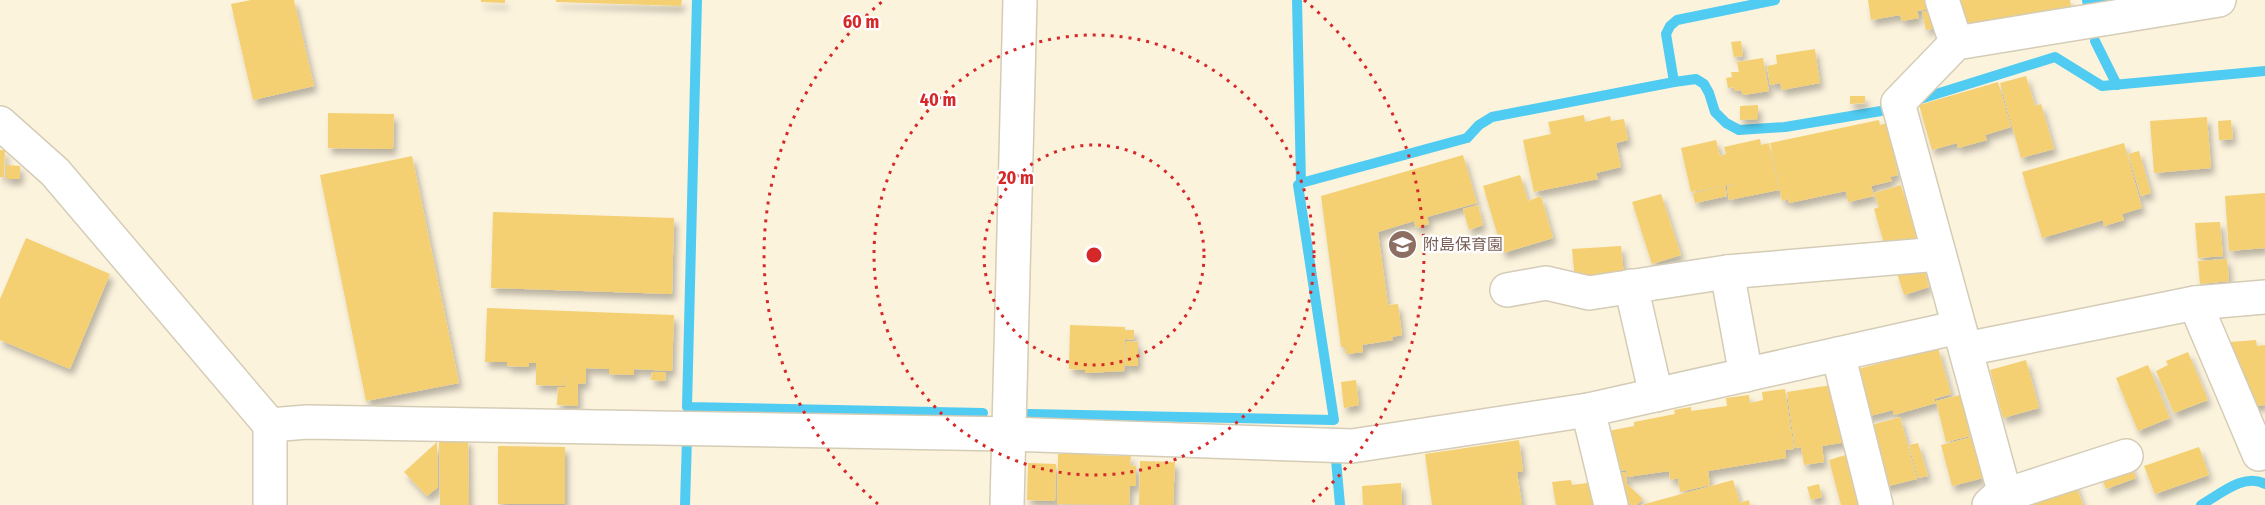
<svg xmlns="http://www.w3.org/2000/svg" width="2265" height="505" font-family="'Fira Sans Condensed','Noto Sans JP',sans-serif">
	<defs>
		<filter id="shadow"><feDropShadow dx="3.5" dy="6" stdDeviation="3" flood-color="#0004"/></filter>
	</defs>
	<rect width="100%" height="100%" fill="#fcf3dd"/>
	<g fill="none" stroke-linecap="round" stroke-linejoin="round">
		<g stroke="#50cbf1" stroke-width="10">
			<path d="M697,0L687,407L983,413"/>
			<path d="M1297,0L1301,183"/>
			<path d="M2087,0L2088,5L2115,0"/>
			<path d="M2095,41L2117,85"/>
			<path d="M1674,82L1666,34L1670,26L1677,20L1775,0"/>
			<path d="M1917,100L2055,57L2102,86L2265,71"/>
			<path d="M1029,414L1334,420L1298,185L1301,183L1467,138L1479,125L1492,117L1674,82L1696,79L1704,84L1709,93L1715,112L1726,123L1739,130L1785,127L1881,111"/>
			<path d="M1336,460L1340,505"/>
			<path d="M685,505L687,438"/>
			<path d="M2201,505C2219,495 2245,472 2265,484"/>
		</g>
	</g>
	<g fill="#f4d072" filter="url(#shadow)">
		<path d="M251,0H294L314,86L253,100L231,4Z"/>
		<path d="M481,0H505V3L481,2Z"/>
		<path d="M556,0H682L681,6L556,2Z"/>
		<path d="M1868,0H1927L1929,9L1917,11L1919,18L1902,21L1900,15L1871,20Z"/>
		<path d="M1961,0H2070L2071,6L1967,28Z"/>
		<path d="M1931,10L1935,28L1926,30L1922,12Z"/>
		<path d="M1741,41L1743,56L1734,57L1731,42Z"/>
		<path d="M1815,49L1820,83L1782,90L1780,83L1770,85L1767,66L1777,64L1776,55Z"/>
		<path d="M1763,58L1769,91L1743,95L1741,90L1734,91V87L1728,88L1726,78L1732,77L1731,72H1739L1737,62Z"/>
		<path d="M2026,76L2035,106L2041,104L2054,149L2021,158L2000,83Z"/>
		<path d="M1998,82L2011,127L1985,135L1987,140L1958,148L1957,143L1932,150L1919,105Z"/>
		<path d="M1850,96H1865V103L1850,104Z"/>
		<path d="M1758,105V119L1740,120V106Z"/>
		<path d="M328,113L394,114L393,149L328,148Z"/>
		<path d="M1584,115L1585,122L1610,116L1611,121L1624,119L1628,140L1616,143L1621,167L1596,173L1598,179L1534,192L1523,140L1551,134L1548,122Z"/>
		<path d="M2207,117L2211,168L2154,173L2150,121Z"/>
		<path d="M1879,120L1880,125L1887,123L1898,175L1890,177L1892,181L1871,186L1874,196L1848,202L1846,191L1789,203L1788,199L1782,201L1770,143Z"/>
		<path d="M2231,120L2233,139L2219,140L2218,121Z"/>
		<path d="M1760,139L1761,145L1769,143L1779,190L1729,200L1727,187L1736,184L1691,192L1681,148L1716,140L1720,156L1726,154L1724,147Z"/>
		<path d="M2124,143L2142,208L2122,214L2124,220L2104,226L2103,220L2042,238L2022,172Z"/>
		<path d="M0,150H5L4,177H0Z"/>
		<path d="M2139,151L2151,193L2141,196L2128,154Z"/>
		<path d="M1463,155L1477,203L1427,217L1429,224L1416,228L1414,221L1378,232L1388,305L1398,304L1402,335L1392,337L1393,340L1362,345L1363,352L1346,354L1345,347H1341L1321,196Z"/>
		<path d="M412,156L459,383L366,401L320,175Z"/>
		<path d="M6,165L20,166V179H6Z"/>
		<path d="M1520,175L1528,201L1541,196L1553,238L1503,253L1483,186Z"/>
		<path d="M1901,185L1918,241L1886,250L1874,209L1879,207L1874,193Z"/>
		<path d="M1725,186L1727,196L1695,203L1693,193Z"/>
		<path d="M2265,193V248L2229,251L2225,196Z"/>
		<path d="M1661,194L1681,255L1652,264L1632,202Z"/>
		<path d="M1478,205L1483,225L1469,230L1463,209Z"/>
		<path d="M493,212L674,218L672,294L491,288Z"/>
		<path d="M2220,222L2223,256L2198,258L2195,223Z"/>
		<path d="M26,238L110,274L70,369L0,340V299Z"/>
		<path d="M1621,246L1624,277L1575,281L1572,249Z"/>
		<path d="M2227,259L2229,281L2200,284L2198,261Z"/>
		<path d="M1923,265L1929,287L1904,295L1897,273Z"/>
		<path d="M487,308L674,315L672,371L634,369V375L609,374V369L586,368V383L578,384V406L557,405L558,387H565V374L564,386L536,385V363H529V367L507,366V362H485Z"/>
		<path d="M1070,325L1125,327V330H1134V340L1125,339L1124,371L1085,373V370L1069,369Z"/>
		<path d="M2256,340L2257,346L2265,345V405L2249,406L2247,377L2238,378L2232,361L2230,342Z"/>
		<path d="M1126,341L1138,342V366H1125Z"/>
		<path d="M1938,348L1951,394L1934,399L1936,403L1894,415L1893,410L1866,417L1854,370Z"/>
		<path d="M2188,352L2208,400L2174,413L2156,371L2168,365L2166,361Z"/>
		<path d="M2026,360L2039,408L2003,418L1990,370Z"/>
		<path d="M2148,365L2170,418L2138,431L2116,378Z"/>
		<path d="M652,372H666L665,381L651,380Z"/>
		<path d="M1356,380L1359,405L1344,408L1341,382Z"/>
		<path d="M1838,384L1847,442L1822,446L1824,462L1804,465L1801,447L1795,448L1787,392Z"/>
		<path d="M1785,389L1794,449L1785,450L1786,458L1708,471L1710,485L1680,492L1678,478L1670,480L1669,471L1627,477L1626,470L1614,472L1608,431L1634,426V422L1675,414L1674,410L1691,407V411L1727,406L1726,398L1749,395L1750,403L1763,400L1762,392Z"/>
		<path d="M1960,395L1970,436L1946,442L1936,401Z"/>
		<path d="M1900,417L1917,479L1884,487L1868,426Z"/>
		<path d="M1972,437L1983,478L1952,486L1941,445Z"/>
		<path d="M468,439L469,505H440L439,440Z"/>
		<path d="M1519,440L1523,471L1517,472L1522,505H1432L1425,454Z"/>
		<path d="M437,442L438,487L427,496L404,472Z"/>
		<path d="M1918,443L1928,476L1918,478L1909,445Z"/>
		<path d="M498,446L565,447V504H498Z"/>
		<path d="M2199,447L2209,475L2155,494L2144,466Z"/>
		<path d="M1064,452H1089V455L1131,456L1130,465L1136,466V486H1130L1129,505L1057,504L1058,454H1064Z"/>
		<path d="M1852,453L1866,505H1841L1829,460Z"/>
		<path d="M1140,461L1175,462L1173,505H1139Z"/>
		<path d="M1028,463L1056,464L1055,501L1027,500Z"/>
		<path d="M2130,463L2136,478L2106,489L2100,473Z"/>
		<path d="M1625,472L1627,484L1643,499L1637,505H1631L1618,493L1615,473Z"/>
		<path d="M1571,480L1572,485L1595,482L1598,505H1556L1552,482Z"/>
		<path d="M1733,480L1740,503L1749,500L1750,505H1641Z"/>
		<path d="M2074,480L2083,505H2005Z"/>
		<path d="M1401,483L1402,505H1363L1362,486Z"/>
		<path d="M1819,484L1822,497L1811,500L1807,487Z"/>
	</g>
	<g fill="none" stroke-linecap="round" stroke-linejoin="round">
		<defs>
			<g id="minor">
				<path d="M1942,0L1956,43"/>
				<path d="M0,123L55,172L270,425V505"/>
				<path d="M1727,272L1746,375"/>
				<path d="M1631,286L1656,395"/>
				<path d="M1507,290L1546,283L1589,293L1727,272L1939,254"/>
				<path d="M2195,303L2259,454"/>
				<path d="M1966,349L2195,303L2265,297"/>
				<path d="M1838,354L1876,505"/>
				<path d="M1588,410L1611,505"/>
				<path d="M270,425L307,422L1008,434L1352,446L1588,410L1959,327"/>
				<path d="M2004,491L2021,490L2126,456"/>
				<path d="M1007,505L1020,0"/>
				<path d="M1989,505L2004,491L1898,103L1956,43L2219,0"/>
			</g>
		</defs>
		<use href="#minor" stroke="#d4ccb6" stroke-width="36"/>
		<use href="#minor" stroke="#fff" stroke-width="33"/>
	</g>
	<g fill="none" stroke="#d62828" stroke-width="3" stroke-dasharray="3 6">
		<circle cx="1094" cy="255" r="110"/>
		<circle cx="1094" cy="255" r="220"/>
		<path d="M878 504A330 330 0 0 1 884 0M1304 0A330 330 0 0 1 1310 504"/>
	</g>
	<defs>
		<symbol id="school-disc" viewBox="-11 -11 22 22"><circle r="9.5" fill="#8d6e63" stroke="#fff"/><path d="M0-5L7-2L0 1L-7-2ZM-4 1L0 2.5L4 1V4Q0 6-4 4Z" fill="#fff"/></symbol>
	</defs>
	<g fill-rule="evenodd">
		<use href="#school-disc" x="1386" y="228" width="33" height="33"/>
	</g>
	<g text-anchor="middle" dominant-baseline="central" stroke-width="4.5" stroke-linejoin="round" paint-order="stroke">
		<g font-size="16" fill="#785e54" stroke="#fff" text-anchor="start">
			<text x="1423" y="244">附島保育園</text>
		</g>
	</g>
	<circle cx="1094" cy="255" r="9" fill="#d62828" stroke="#fff" stroke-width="3"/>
	<g font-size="18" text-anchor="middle" font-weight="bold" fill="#d62828" stroke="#fff" stroke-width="4.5" stroke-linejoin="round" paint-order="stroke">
		<text x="861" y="28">60 m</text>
		<text x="938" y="106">40 m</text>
		<text x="1016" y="184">20 m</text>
	</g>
</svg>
